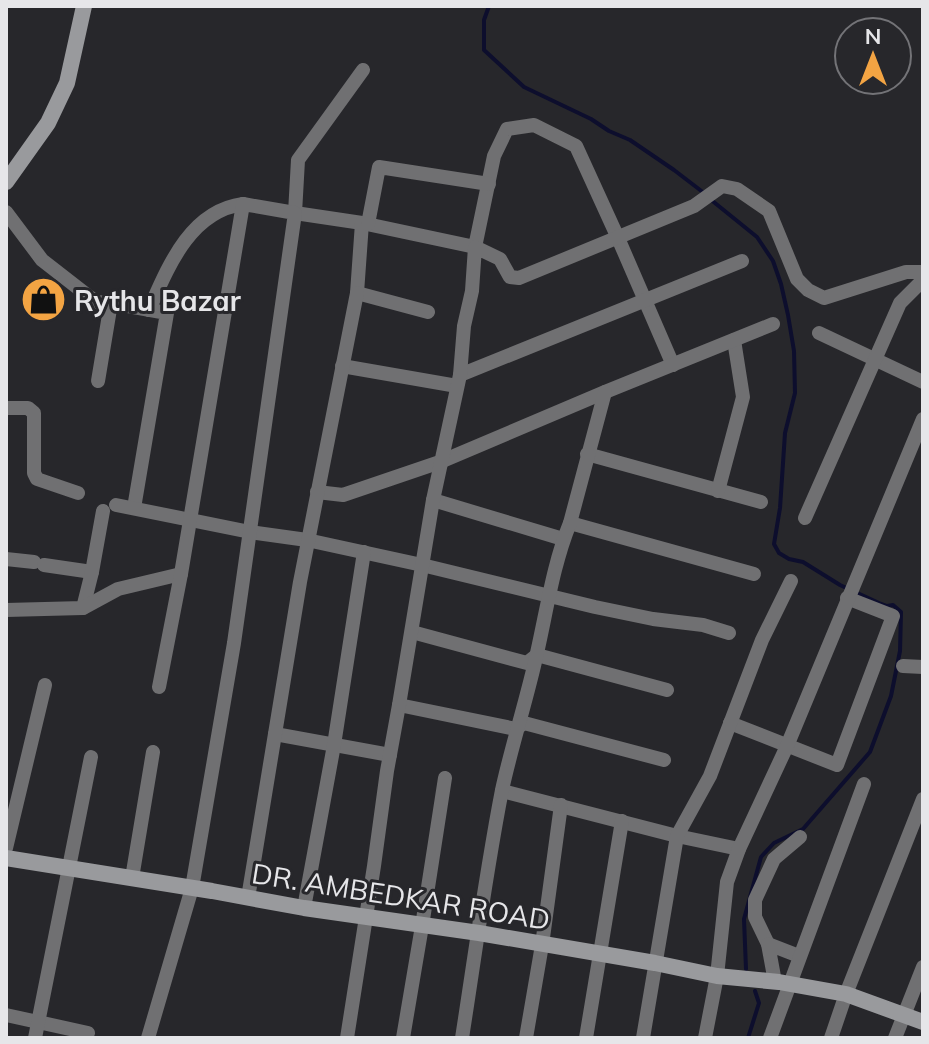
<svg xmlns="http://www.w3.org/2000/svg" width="929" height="1044" font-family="Mulish,sans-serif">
	<rect width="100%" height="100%" fill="#27272b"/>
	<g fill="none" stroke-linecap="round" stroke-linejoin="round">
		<g stroke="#0d0e2d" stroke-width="4">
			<path d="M489,6L484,20V50L524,87L591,119L609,131L630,140L674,170L704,193"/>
			<path d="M710,199L757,237L773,261L781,284L788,315L794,351L795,393L785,433L780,508L774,544L779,553L789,559L803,562L840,585L879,603L887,606L893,605L901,612L900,651L891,696L870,752L803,829L774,843L761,857L744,919L746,969"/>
			<path d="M748,1038L759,1003L755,991"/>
		</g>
		<g stroke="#707072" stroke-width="14">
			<path d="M363,70L298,160L295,213L362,223L475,247L494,156L507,129L534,125L576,146L618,238L673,365"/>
			<path d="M6,212L42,260L96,302L111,303L167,313L134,508"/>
			<path d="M362,223L357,293L428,312"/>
			<path d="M368,224L379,167L489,184"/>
			<path d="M149,310C168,267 190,211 243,204"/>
			<path d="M819,333L923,382"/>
			<path d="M342,366L457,386"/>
			<path d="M460,375L742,261"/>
			<path d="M98,381L111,303"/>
			<path d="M6,408H28L34,413V473L37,479L78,493"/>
			<path d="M587,454L761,502"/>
			<path d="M718,491L743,397L734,340"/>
			<path d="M317,492L343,495L440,462L605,392L773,324"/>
			<path d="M433,500L563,539"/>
			<path d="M116,505L250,532L307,540L422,565L595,607L653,619L703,625L729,633"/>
			<path d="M805,518L900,303L923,280"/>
			<path d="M570,523L754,574"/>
			<path d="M6,559L34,562"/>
			<path d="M44,565L92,572"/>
			<path d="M83,608L92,572L103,511"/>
			<path d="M6,610L83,608L118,589L181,574"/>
			<path d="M412,632L527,663L537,655L667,690"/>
			<path d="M903,666L923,667"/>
			<path d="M399,705L516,729L524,723L664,760"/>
			<path d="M730,723L837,765L893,616L847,598"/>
			<path d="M275,734L390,755"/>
			<path d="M502,791L677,836L739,849"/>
			<path d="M6,848L45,685"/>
			<path d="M132,878L153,752"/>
			<path d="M248,898L300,582L357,293"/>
			<path d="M304,908L334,745L364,552"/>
			<path d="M768,944L755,917V900L774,859L800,837"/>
			<path d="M775,982L768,944L799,956"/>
			<path d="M6,1015L88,1033"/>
			<path d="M35,1038L91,757"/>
			<path d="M148,1038L192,888L234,643L295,213L243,204L181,574L159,687"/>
			<path d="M347,1038L374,866L387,771L399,705L433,500L460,375L464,326L472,291L475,247L500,259L510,277L519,278L694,206L722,186L737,189L769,211L797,279L808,290L824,298L906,272H923"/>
			<path d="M403,1038L422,926L445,778"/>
			<path d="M462,1038C475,955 486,872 502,790C512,744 527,699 537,653C547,609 553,565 570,523L605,392"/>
			<path d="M526,1038L542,945L561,805"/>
			<path d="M586,1038L622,821"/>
			<path d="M643,1038L677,836L710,776L762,640L791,581"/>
			<path d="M705,1038L717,976L727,882L739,849L787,746L923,419"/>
			<path d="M770,1038L864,784"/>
			<path d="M831,1038L846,994L923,799"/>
			<path d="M895,1038L923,967"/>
		</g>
		<g stroke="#999a9d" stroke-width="16">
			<path d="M6,182L48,123L67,83L84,6"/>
			<path d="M6,858L212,891L304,908L479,933L655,963L717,976L779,982L846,994L923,1022"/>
		</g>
	</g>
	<defs>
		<symbol id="shop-disc" viewBox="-11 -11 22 22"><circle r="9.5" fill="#f3a443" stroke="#27272b"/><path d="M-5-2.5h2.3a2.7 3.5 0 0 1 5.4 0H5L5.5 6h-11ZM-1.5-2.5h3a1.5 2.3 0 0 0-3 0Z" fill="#111"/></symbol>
	</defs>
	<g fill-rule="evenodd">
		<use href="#shop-disc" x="18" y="274" width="51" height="51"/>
	</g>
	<g text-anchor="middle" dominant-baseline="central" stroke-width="6" stroke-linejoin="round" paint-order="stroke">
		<g font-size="28" font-weight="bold" fill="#e6e6e9" stroke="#27272b" text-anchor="start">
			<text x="74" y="300">Rythu Bazar</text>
		</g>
		<g font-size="28" fill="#e6e6e9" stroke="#27272b">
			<text transform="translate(401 896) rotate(9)">DR. AMBEDKAR ROAD</text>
		</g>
	</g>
	<rect width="929" height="1044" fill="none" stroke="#e6e6e9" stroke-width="16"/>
	<g transform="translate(873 56)"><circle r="38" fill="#27272b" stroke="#737377" stroke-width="2"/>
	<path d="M0-6L14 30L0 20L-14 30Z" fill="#f3a443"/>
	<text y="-12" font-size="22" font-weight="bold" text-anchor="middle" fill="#e6e6e9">N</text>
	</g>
</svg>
